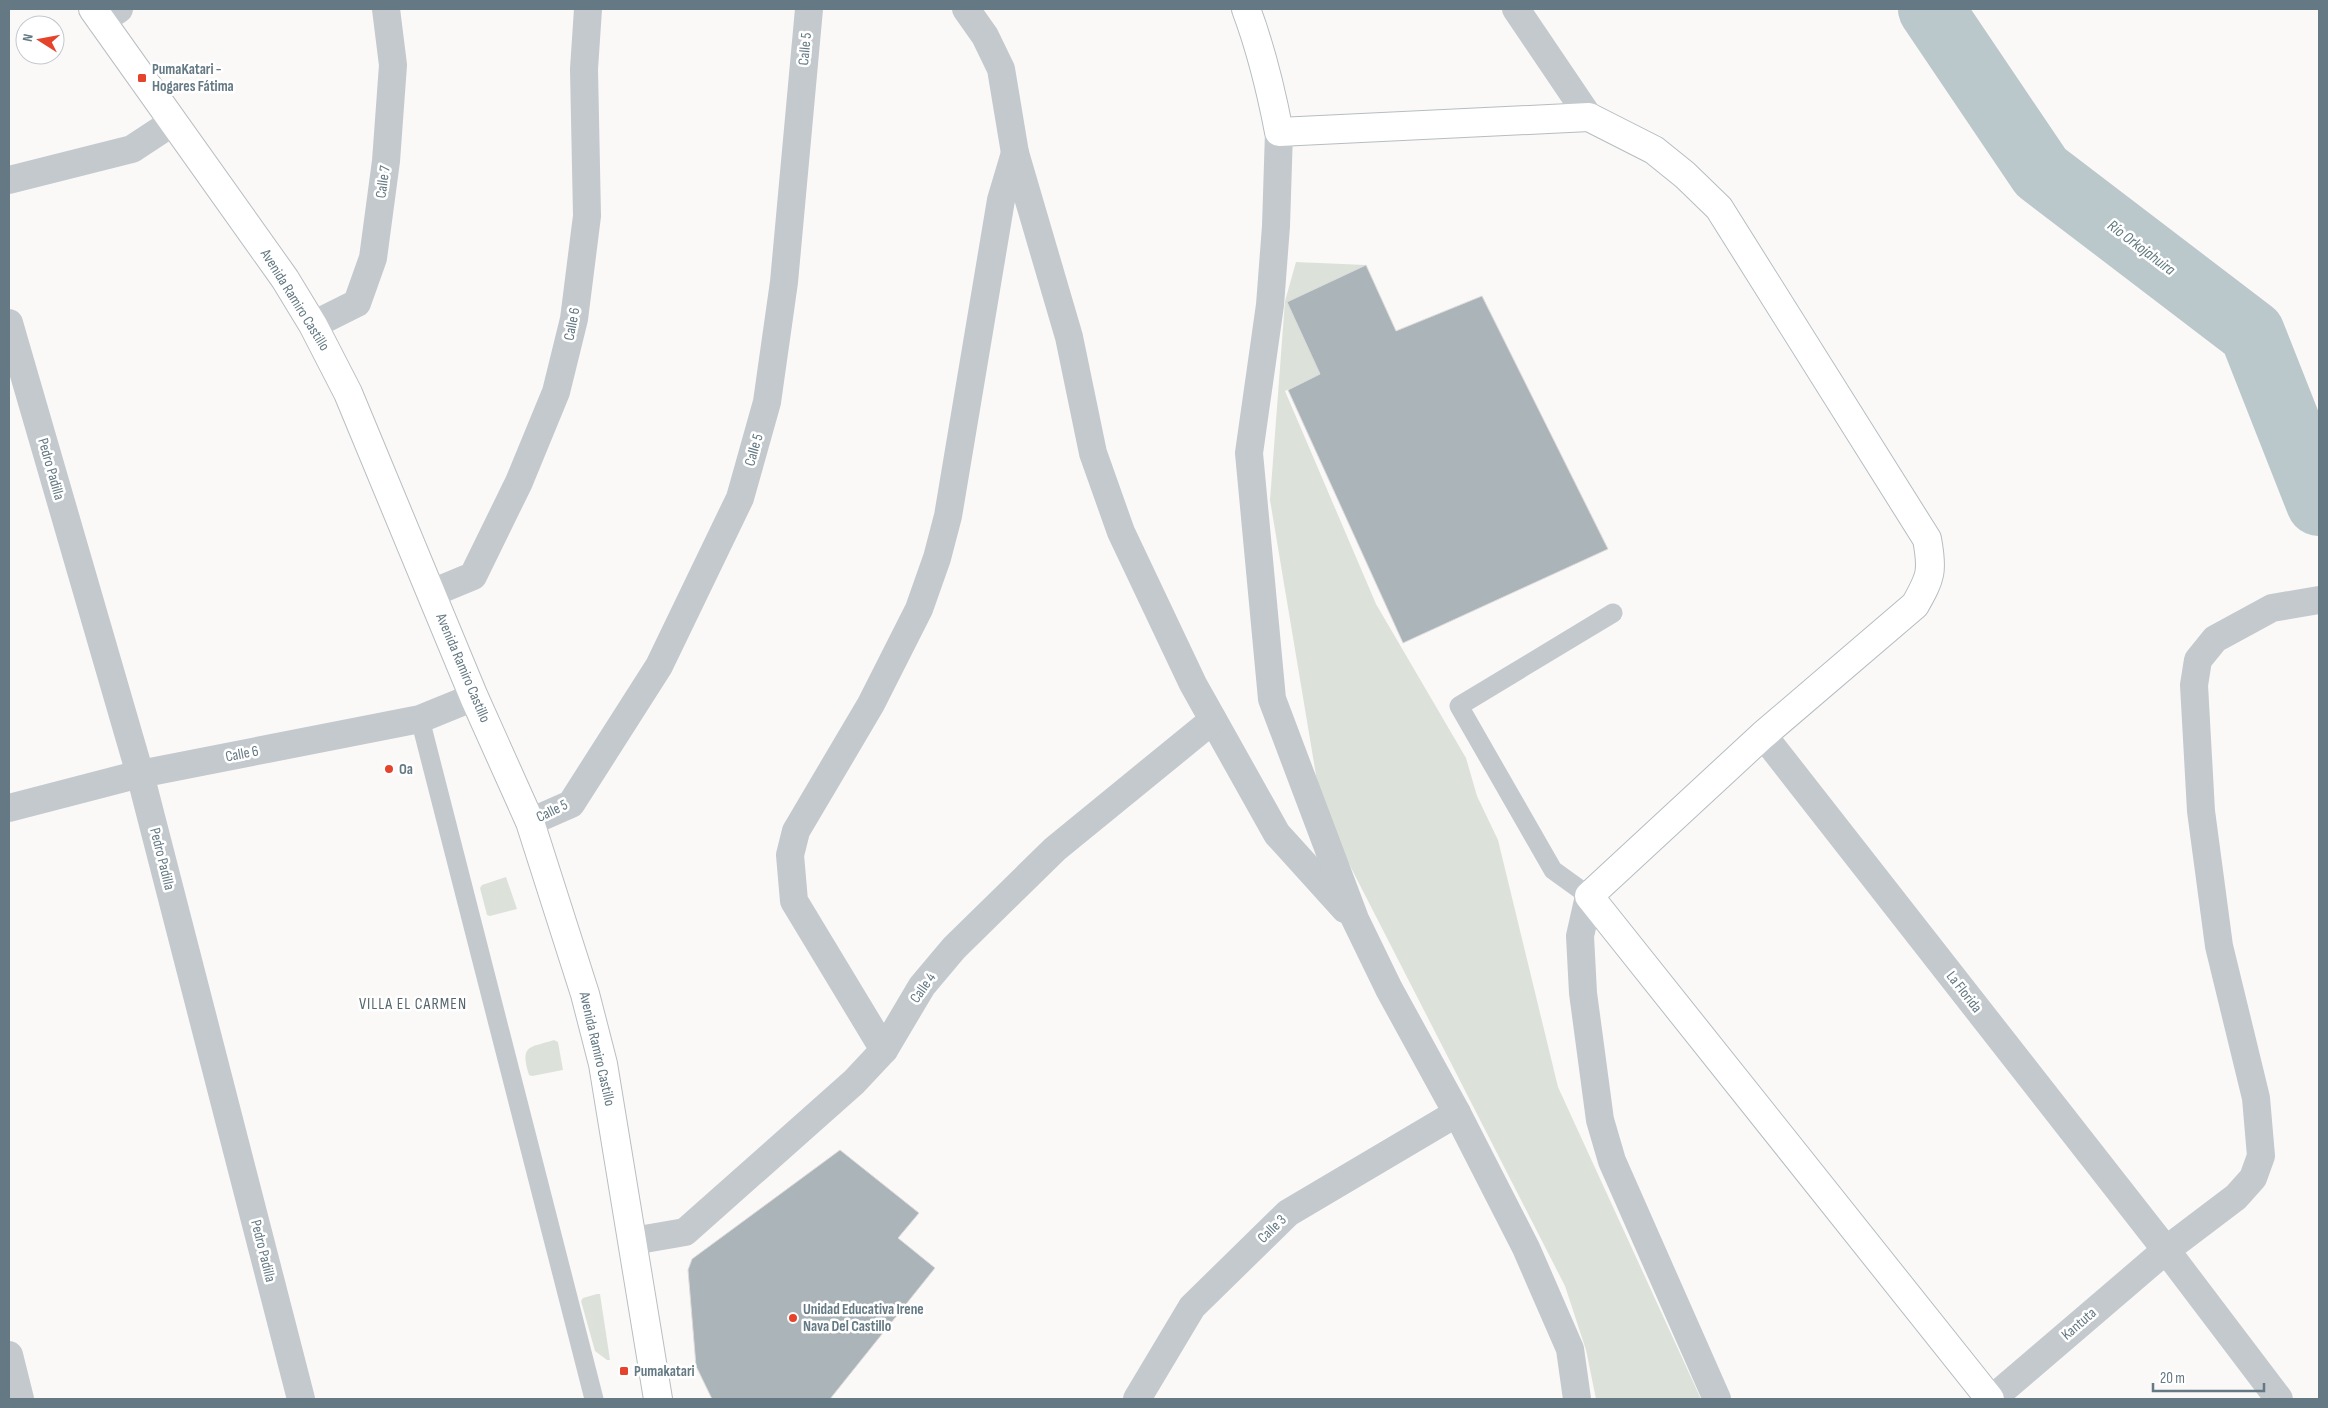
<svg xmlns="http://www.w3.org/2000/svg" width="2328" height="1408" font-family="'Sofia Sans Condensed',sans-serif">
	<rect width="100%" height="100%" fill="#faf9f8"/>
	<g fill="#dce2d9">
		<path d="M1296,262L1366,265L1287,302L1320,374L1285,391L1376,604L1466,758L1477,796L1498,840L1558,1087L1701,1399H1596L1586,1350L1565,1286L1322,811L1270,500L1285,301Z"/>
		<path d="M506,877L517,909L490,916L487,915L480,888L482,885Z"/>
		<path d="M554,1040L558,1042L563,1070L532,1076L529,1075C520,1045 528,1048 554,1040Z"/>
		<path d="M597,1294H600L610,1360H607L595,1351L581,1301L583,1298Z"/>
	</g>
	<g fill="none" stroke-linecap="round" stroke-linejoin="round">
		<path stroke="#bbc8cb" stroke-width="66" d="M1931,9L2041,172L2252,333L2319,503"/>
	</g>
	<g fill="#aab4b9" stroke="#dcdbda">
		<path d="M1366,265L1396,331L1482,296L1608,549L1403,643L1288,390L1320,374L1287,302Z"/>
		<path d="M840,1150L919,1213L898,1238L935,1268L830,1399H712L696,1366L688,1270L692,1259Z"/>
	</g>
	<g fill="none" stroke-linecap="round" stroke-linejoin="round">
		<defs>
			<path id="secondary" d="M1246,9C1261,49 1271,90 1279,132L1589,117L1654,150L1685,175L1719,208L1927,539C1933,571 1931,577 1915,605L1763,735L1589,896L1990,1399"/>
			<path id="primary" d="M93,9L285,279L313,325L348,393L474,697L530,822L585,994L603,1064L658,1399"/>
		</defs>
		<use href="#secondary" stroke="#b5bdc0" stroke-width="30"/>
		<use href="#primary" stroke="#b9bec1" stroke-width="30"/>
		<g stroke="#c3c9cc" stroke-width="19">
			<path d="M420,719L594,1399"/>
			<path d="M1589,896L1553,870L1459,706L1613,613"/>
		</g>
		<g stroke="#c3c9cc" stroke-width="28">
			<path d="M966,9L985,36L1001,69L1015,153L1069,337L1093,453L1121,532L1193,684L1277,834L1345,909"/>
			<path d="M1516,9L1589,117"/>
			<path d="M101,21L119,9"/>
			<path d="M1279,132L1276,226L1270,305L1249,453L1272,699L1355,919L1389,989L1457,1113L1526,1248L1570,1349L1577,1399"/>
			<path d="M9,323L140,774L301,1399"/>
			<path d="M313,325L357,303L373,258L386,161L393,65L386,9"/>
			<path d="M432,593L473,576L519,482L556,392L574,319L587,216L584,69L588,9"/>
			<path d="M1763,735L2166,1250L2279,1399"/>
			<path d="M9,808L140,774L420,719L474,697"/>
			<path d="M530,822L571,804L659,666L740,498L767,402L784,282L809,9"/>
			<path d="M1589,896L1580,936L1583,993L1600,1120L1612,1161L1717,1399"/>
			<path d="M884,1050L794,901L790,855L796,831L871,704L919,609L937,558L948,516L1001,200L1015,153"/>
			<path d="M633,1241L685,1232L854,1082L884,1050L922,986L954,948L1055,849L1213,720"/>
			<path d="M9,1355L20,1399"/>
			<path d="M1137,1399L1192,1307L1288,1213L1457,1113"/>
			<path d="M1992,1399L2166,1250L2236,1197L2253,1178L2261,1156L2256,1098L2219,946L2201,811L2194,685L2198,660L2215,639L2272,608L2319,600"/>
		</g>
		<path stroke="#c3c9cc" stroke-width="28" d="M9,180L132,149L173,122"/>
		<use href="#secondary" stroke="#fff" stroke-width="28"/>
		<use href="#primary" stroke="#fff" stroke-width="28"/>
	</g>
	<g fill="#e5432c" stroke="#fff" stroke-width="2">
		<rect x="137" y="73" width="10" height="10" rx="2.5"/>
		<circle cx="389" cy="769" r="5"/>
		<circle cx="793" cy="1318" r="5"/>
		<rect x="619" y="1366" width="10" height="10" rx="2.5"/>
	</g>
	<g text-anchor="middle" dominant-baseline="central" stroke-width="5" stroke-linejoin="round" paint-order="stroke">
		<g font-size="15" fill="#647983" stroke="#fff">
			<text transform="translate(805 49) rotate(-85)">Calle 5</text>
			<text transform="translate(383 182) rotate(-82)">Calle 7</text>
			<text transform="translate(295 300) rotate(58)">Avenida Ramiro Castillo</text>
			<text transform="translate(572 324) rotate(-79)">Calle 6</text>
			<text transform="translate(754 450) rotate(-74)">Calle 5</text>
			<text transform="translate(51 469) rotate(74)">Pedro Padilla</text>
			<text transform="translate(463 668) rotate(67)">Avenida Ramiro Castillo</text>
			<text transform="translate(242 754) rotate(-11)">Calle 6</text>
			<text transform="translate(552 811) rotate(-26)">Calle 5</text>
			<text transform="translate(162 859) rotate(76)">Pedro Padilla</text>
			<text transform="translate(923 988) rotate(-55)">Calle 4</text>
			<text transform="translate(1964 992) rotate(52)">La Florida</text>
			<text transform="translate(597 1049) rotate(77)">Avenida Ramiro Castillo</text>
			<text transform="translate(1272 1229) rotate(-44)">Calle 3</text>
			<text transform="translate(263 1251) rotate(76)">Pedro Padilla</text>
			<text transform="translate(2079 1324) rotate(-41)">Kantuta</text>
		</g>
		<g font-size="15" font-weight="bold" fill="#647983" stroke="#fff" text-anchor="start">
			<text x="152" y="69">PumaKatari -<tspan x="152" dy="17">Hogares Fátima</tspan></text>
			<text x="399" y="769">Oa</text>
			<text x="803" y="1309">Unidad Educativa Irene<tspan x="803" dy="17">Nava Del Castillo</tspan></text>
			<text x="634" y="1371">Pumakatari</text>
		</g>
		<g font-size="16" font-style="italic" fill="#5f787c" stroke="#fff">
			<text transform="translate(2141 248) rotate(37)">Río Orkojahuira</text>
		</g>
		<g font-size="16" letter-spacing="1" fill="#56666e" stroke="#fff">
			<text x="413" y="1004">VILLA EL CARMEN</text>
		</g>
	</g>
	<rect width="2328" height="1408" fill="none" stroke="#647983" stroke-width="20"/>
	<g transform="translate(40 40) rotate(281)"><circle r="24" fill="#ffffff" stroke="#c1c9cd"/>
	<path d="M0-4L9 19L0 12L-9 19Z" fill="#e5432c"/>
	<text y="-8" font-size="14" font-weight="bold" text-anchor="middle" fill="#647983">N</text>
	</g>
	<path d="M2153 1383v8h111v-8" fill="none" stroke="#647983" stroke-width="2.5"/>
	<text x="2160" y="1383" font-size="15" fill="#647983" stroke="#ffffff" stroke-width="4" paint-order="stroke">20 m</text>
</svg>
